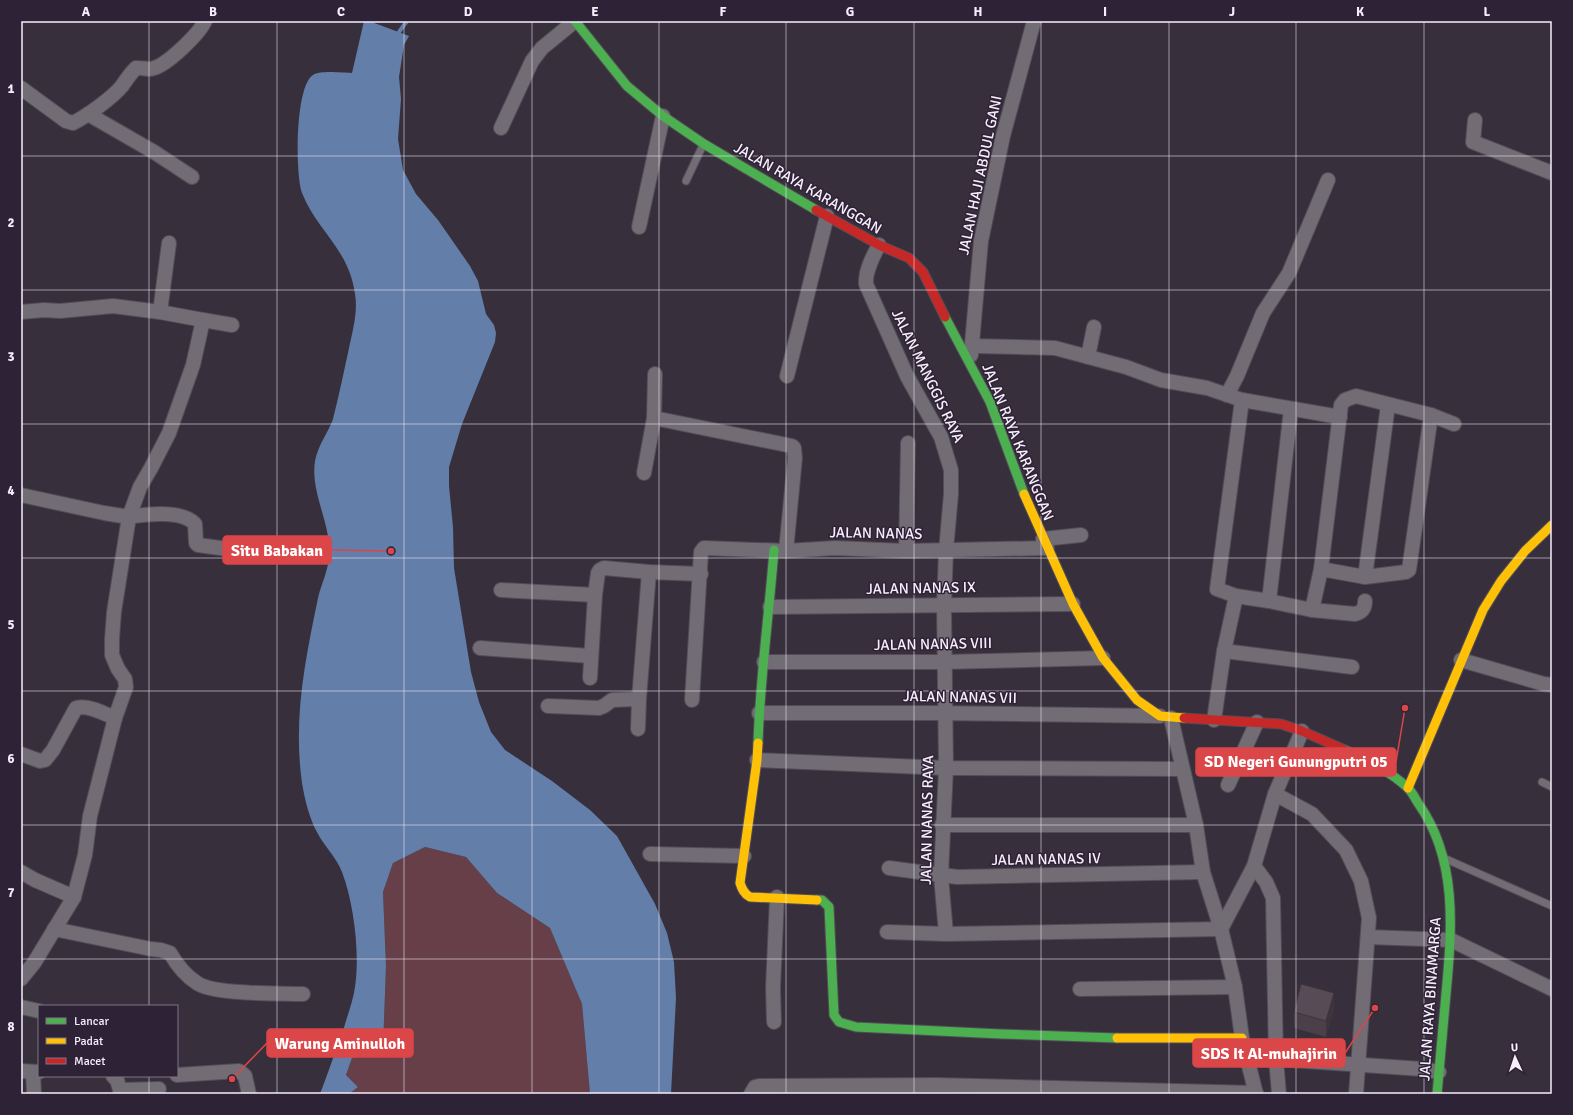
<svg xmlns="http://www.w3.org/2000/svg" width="1573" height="1115" font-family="Signika,sans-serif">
	<rect width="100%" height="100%" fill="#37303c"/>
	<path fill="#663f49" d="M425,847L466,857L497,893L550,928L582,1004L590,1094H349L358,1087L346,1075L352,1058L371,1053L383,1048L386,966L383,892L393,863Z"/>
	<path fill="#627ea9" d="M364,21H369L409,36L404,45L399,77L401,99L398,139L403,170L416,194L438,220L470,266L478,281L486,314L494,325L496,333L495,342L462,424L449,467V486L453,527L454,568L471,672L479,702L491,732L505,750L552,781L590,810L617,836L655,904L667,933L674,962L676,998L671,1094H590L582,1004L550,928L497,893L466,857L425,847L393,863L383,892L386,966L383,1048L371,1053L352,1058L346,1075L358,1087L349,1094H320C328,1073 335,1052 343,1031C347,1016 353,1002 355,987C360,953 354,904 342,872C336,857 325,847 318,834C309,818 305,800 302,783C293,719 305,661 318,598C321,585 328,571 329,557C332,524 310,494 315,461C318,445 328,433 333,419C339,395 344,371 349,348C353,330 358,311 355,294C349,249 317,231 302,193C295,174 295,86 313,75C321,70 343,73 352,73Z"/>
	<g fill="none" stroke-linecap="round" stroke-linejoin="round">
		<path stroke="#627ea9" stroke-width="4" d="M399,32L407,21"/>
		<defs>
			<g id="lane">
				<path d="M686,181L703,145"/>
				<path d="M1542,782L1552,787"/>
				<path d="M1446,859L1552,906"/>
			</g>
			<g id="street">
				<path d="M21,88L66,121L73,123C87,116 112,98 122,86C126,80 130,74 136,68C142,67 148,71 154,68C168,64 199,34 205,21"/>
				<path d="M88,114L154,152L192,177"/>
				<path d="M1475,120L1473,142L1552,173"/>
				<path d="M501,128L532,61L542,48L575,21"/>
				<path d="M639,227L663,116"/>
				<path d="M879,245C873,256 865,271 866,284L907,376L941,437L951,470V494L946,551L944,605L946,768L941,876L946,934"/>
				<path d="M21,312L44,310L60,311L113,306L160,312L203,320L193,365L169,433L151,468L140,487L129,517L104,513L21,495"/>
				<path d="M160,312L169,243"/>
				<path d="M203,320L232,325"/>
				<path d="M972,346L1055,348L1126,367L1161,380L1207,388L1242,400L1340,417"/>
				<path d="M971,355L981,241L1003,136L1034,21"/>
				<path d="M1088,357L1094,327"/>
				<path d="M787,376L827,216"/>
				<path d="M1227,395L1237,376L1263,313L1289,273L1328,180"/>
				<path d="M1242,400L1217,589L1236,596L1269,601L1312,610L1355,614C1363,612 1365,608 1365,601"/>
				<path d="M654,418L792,446L794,448L795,458L786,551"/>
				<path d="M644,473L654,418L655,374"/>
				<path d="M1043,539L1081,535"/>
				<path d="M906,551L908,443"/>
				<path d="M1321,569L1365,577L1406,572L1409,570L1431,415"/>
				<path d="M1365,577L1388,405"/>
				<path d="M501,590L595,595"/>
				<path d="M1269,601L1291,409"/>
				<path d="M770,607L1073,604"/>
				<path d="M1312,610L1321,569L1341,405L1345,400L1356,396L1431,415L1454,424"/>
				<path d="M480,648L590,656"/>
				<path d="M1224,651L1352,667"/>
				<path d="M1461,660L1544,684L1552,685"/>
				<path d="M764,662H944L1103,658"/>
				<path d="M590,678L595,595L598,573L600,570L604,568L649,572L701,574"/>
				<path d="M692,700L701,552L704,548L786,551L835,548L906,551L1047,548"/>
				<path d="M548,706L599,708L604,706L612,700L639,699"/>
				<path d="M759,713H933L1160,716"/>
				<path d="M1171,718L1196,825L1203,872L1221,929L1235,987L1242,1038L1256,1094"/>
				<path d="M1214,720L1224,651L1236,596"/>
				<path d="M638,729L639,699L649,572"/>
				<path d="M21,754L40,761L45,760L53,750L76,708C89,705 103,713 115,718"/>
				<path d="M757,760L946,768L1182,769"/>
				<path d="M1228,785L1257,722"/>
				<path d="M1275,794L1312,814L1346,850L1361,881L1369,918L1356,1094"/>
				<path d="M942,825H1196"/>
				<path d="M650,854L744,856"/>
				<path d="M1254,866L1266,882L1273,898L1276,1059"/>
				<path d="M889,868L957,877L1203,872"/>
				<path d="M21,872L35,880L74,897"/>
				<path d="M54,929L151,949L161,950L170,953C177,965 186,976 197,983C214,995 280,993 303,994"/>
				<path d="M887,932L946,934L1221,929L1254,866L1275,794L1302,731"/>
				<path d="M1368,937L1451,940L1552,989"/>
				<path d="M21,979L34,963L74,897L85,855L90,816L115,718L126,687L125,679L118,669L112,655V639L114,612L129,517C147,514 182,510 195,524L196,543L198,545L235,550"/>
				<path d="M1080,989L1235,987"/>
				<path d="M21,1007L39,1011"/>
				<path d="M774,1022L773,988L777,897"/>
				<path d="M21,1071L39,1072"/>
				<path d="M33,1072L34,1094"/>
				<path d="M177,1075L239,1071L245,1076L249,1094"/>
				<path d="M113,1076L117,1080L120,1090L159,1089"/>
				<path d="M751,1094L755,1087L759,1086L936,1085L1256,1093"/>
				<path d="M1279,1094L1276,1059L1422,1069L1439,1072"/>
			</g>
			<g id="fast">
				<path d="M575,21L627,86L663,116L704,144L816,210"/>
				<path d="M945,317L990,402L1024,494"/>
				<path d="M758,743C760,679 769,614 774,550"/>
				<path d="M1345,750C1365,758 1392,773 1408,788C1412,792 1415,798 1418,803C1458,859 1452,929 1446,994C1443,1027 1440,1061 1437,1094"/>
				<path d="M817,900H822L829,907L834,1015L839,1022L856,1027L1001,1034L1117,1038"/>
			</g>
			<g id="slow">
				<path d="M1024,494L1073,604L1103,658L1137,700L1160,716L1184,718"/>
				<path d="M758,743L757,760L740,883C742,889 744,894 750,897L817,900"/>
				<path d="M1408,788L1483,610L1501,581L1525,551L1552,525"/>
				<path d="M1117,1038H1242"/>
			</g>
			<g id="jam">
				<path d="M816,210L879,245L909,258L923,272L945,317"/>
				<path d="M1184,718L1281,724L1302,731L1345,750"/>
			</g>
		</defs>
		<use href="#lane" stroke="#524c56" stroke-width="9"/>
		<use href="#street" stroke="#524c56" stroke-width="16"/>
		<use href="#fast" stroke="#524c56" stroke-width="11"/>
		<use href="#slow" stroke="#524c56" stroke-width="11"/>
		<use href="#jam" stroke="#524c56" stroke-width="11"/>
		<use href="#lane" stroke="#726c75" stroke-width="7"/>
		<use href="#street" stroke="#726c75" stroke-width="14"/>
		<use href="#fast" stroke="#4caf50" stroke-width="9"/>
		<use href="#slow" stroke="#ffc107" stroke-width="9"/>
		<use href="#jam" stroke="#c62828" stroke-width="9"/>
	</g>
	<path fill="#4b404a" d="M1334,1009L1326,1037L1294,1028V1012Z"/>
	<path fill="#3d343c" d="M1334,993V1009L1326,1037V1021Z"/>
	<path fill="#574b56" stroke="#3d343c" d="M1301,984L1334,993L1326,1021L1294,1012Z"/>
	<path fill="none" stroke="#f6eefb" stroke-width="1" stroke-opacity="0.55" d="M149,21V1006M277,21V1094M404,21V1094M532,21V1094M659,21V1094M786,21V1094M914,21V1094M1041,21V1094M1169,21V1094M1296,21V1094M1424,21V1094M21,156H1552M21,290H1552M21,424H1552M21,558H1552M21,691H1552M21,825H1552M21,959H1552M149,1076V1094"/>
	<g text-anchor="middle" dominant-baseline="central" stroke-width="3" stroke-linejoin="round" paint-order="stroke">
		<g font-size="15" fill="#f6eefb" stroke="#2e2236">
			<text transform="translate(980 175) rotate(-78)">JALAN HAJI ABDUL GANI</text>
			<text transform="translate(808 188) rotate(30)">JALAN RAYA KARANGGAN</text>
			<text transform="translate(928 376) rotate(64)">JALAN MANGGIS RAYA</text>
			<text transform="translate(1018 442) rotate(68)">JALAN RAYA KARANGGAN</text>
			<text transform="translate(876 533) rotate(1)">JALAN NANAS</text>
			<text transform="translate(921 588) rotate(-1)">JALAN NANAS IX</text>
			<text transform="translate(933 644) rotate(-1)">JALAN NANAS VIII</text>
			<text transform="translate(960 697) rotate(1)">JALAN NANAS VII</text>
			<text transform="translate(927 820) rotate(-89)">JALAN NANAS RAYA</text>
			<text transform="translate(1046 859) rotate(-1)">JALAN NANAS IV</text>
			<text transform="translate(1430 999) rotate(-86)">JALAN RAYA BINAMARGA</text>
		</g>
	</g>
	<path fill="none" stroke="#db4648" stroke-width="1.5" d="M391 551L331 550M1405 708L1396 762M232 1079L267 1043M1375 1008L1345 1053"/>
	<g fill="#db4648" stroke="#2e2236" stroke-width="1.5">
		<circle cx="391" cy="551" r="4"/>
		<circle cx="1405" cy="708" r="4"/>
		<circle cx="232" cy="1079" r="4"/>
		<circle cx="1375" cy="1008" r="4"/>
	</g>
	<g fill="#db4648" stroke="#db4648" stroke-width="1.5">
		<rect x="223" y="536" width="108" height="28" rx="4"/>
		<rect x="1196" y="748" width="200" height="28" rx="4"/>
		<rect x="267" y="1029" width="146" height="28" rx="4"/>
		<rect x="1193" y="1039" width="152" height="28" rx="4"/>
	</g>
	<g font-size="16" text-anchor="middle" font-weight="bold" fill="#fff">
		<text x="277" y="556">Situ Babakan</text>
		<text x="1296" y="767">SD Negeri Gunungputri 05</text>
		<text x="340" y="1049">Warung Aminulloh</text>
		<text x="1269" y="1059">SDS It Al-muhajirin</text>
	</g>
	<rect width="1573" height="1115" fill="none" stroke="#2e2236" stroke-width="44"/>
	<rect x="38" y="1005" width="140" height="72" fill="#2e2236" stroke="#7e7485"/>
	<rect x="46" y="1018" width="20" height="6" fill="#4caf50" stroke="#7e7485"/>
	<text x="74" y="1025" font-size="12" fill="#f6eefb">Lancar</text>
	<rect x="46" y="1038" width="20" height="6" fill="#ffc107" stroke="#7e7485"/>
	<text x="74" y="1045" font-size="12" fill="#f6eefb">Padat</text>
	<rect x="46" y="1058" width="20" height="6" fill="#c62828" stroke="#7e7485"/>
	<text x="74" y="1065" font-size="12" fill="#f6eefb">Macet</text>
	<g transform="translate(1515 1057) rotate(357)" stroke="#2e2236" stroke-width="3" paint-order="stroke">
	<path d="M0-3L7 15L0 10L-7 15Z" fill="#f6eefb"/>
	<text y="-6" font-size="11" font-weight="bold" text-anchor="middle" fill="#f6eefb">U</text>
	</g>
	<rect x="22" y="22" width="1529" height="1071" fill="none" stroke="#f6eefb" stroke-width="1.5"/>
	<g font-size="13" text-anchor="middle" font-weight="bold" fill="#f6eefb">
		<text x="86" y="16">A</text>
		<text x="213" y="16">B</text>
		<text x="341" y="16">C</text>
		<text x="468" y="16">D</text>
		<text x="595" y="16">E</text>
		<text x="723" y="16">F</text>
		<text x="850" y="16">G</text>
		<text x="978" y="16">H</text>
		<text x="1105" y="16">I</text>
		<text x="1232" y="16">J</text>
		<text x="1360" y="16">K</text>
		<text x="1487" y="16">L</text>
		<text x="11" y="93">1</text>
		<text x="11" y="227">2</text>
		<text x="11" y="361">3</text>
		<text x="11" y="495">4</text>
		<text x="11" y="629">5</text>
		<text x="11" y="763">6</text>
		<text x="11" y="897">7</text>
		<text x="11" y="1031">8</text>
	</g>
</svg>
